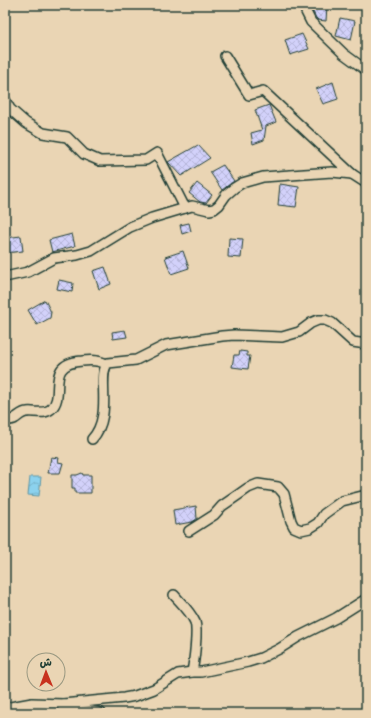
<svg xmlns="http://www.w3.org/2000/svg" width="371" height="718" font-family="'Shantell Sans','Playpen Sans Arabic',sans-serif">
	<defs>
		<pattern id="water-waves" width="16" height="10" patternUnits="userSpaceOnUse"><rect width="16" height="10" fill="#8cd2ee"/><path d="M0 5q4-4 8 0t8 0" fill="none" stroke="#78b5cd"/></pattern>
		<pattern id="building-cross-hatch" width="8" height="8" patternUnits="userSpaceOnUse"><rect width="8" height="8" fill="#d2d1fa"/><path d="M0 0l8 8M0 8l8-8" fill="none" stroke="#b4b4d7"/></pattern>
	</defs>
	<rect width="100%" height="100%" fill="#ead5b4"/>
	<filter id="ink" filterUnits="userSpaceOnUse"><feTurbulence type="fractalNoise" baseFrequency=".025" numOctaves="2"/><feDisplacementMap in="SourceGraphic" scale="8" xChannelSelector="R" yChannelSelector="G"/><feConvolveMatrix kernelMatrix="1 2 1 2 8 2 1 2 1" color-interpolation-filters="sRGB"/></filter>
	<g filter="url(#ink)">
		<path fill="url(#water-waves)" stroke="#6096a4" d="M30,477H41L39,496L28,495Z"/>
		<g fill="url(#building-cross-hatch)" stroke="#1f3d34">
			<path d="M312,5H327L326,21L318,20L316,18L313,12Z"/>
			<path d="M340,18L355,21L351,40L336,36Z"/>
			<path d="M302,34L309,49L290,55L285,40Z"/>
			<path d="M333,82L338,99L323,104L316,89Z"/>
			<path d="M269,105L276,122L266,126L264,140L253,144L251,133L262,130L255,110Z"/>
			<path d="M198,145L210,158L181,176L168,162Z"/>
			<path d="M223,165L234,181L222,190L210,172Z"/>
			<path d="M197,183L212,195L206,203L200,202L189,193Z"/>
			<path d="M280,184L299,187L296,207L278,205Z"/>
			<path d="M189,223L191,231L182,234L180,225Z"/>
			<path d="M72,234L75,246L52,252L49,240Z"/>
			<path d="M21,236L23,251L6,253L5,238Z"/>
			<path d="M229,238L243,239L241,258L228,257Z"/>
			<path d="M183,251L189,268L171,274L165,257Z"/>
			<path d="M105,267L111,284L99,289L93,271Z"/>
			<path d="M59,280L73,283L72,292L57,289Z"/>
			<path d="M45,300L51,312L50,318L37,325L28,310Z"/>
			<path d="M125,330L127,337L113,339L112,332Z"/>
			<path d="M240,351L247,352V356H250L248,369L232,367L234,355H239Z"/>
			<path d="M51,457L59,458L58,462L63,463L60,473H48Z"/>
			<path d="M82,473L83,475H91V493H75V488H72V475H77Z"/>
			<path d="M196,506L197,519L192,522L175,525L173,510Z"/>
		</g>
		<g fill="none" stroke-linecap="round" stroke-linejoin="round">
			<defs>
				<g id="minor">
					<path d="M305,5L306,12L311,22L344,54L366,70"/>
					<path d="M225,56L249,95L263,91L352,174"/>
					<path d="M5,100L10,109L26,123L43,133L67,137L84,154L100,161L146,160L157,153L185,208"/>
					<path d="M5,277L28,272L54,258L77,255L91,251L130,227L152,218L192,206L209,210L214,209L219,205L226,195L234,188L242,183L263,177L332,172L352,174L366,183"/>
					<path d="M5,421C8,420 11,420 14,419C19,416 22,412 27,412C35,411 44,415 51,409C67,395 43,364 82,361C90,360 99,360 106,364"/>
					<path d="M92,439C114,415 96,375 108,363L136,360L166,345L222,336L234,335L282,337L299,332L311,323L318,320H325L332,323L353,342L366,344"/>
					<path d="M189,531L214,515L222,506L238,495L248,488L258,484L278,487L284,494L291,521L294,527L301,530L310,528L318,523L324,514L342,501L366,495"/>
					<path d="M174,595C181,603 190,611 195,622C198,631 194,662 192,672"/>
					<path d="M63,704V710L91,711L101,713"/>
					<path d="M5,708L32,703L63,704L124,698L135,696L154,689L178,674L192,672H201L248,662L261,658L279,649L298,637L336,618L366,599"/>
				</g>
			</defs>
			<use href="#minor" stroke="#1f3d34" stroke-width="12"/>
			<use href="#minor" stroke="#ead5b4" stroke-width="9"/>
		</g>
	</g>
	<rect width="371" height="718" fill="none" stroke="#ead5b4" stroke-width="20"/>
	<rect x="10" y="10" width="351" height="698" fill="none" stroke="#1f3d34" stroke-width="1.5" filter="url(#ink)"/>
	<g transform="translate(46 672) rotate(359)"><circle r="19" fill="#ead5b4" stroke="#999881"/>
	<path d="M0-3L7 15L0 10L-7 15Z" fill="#c8321e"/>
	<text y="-6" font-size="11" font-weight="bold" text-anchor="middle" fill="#1f3d34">ش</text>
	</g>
</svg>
